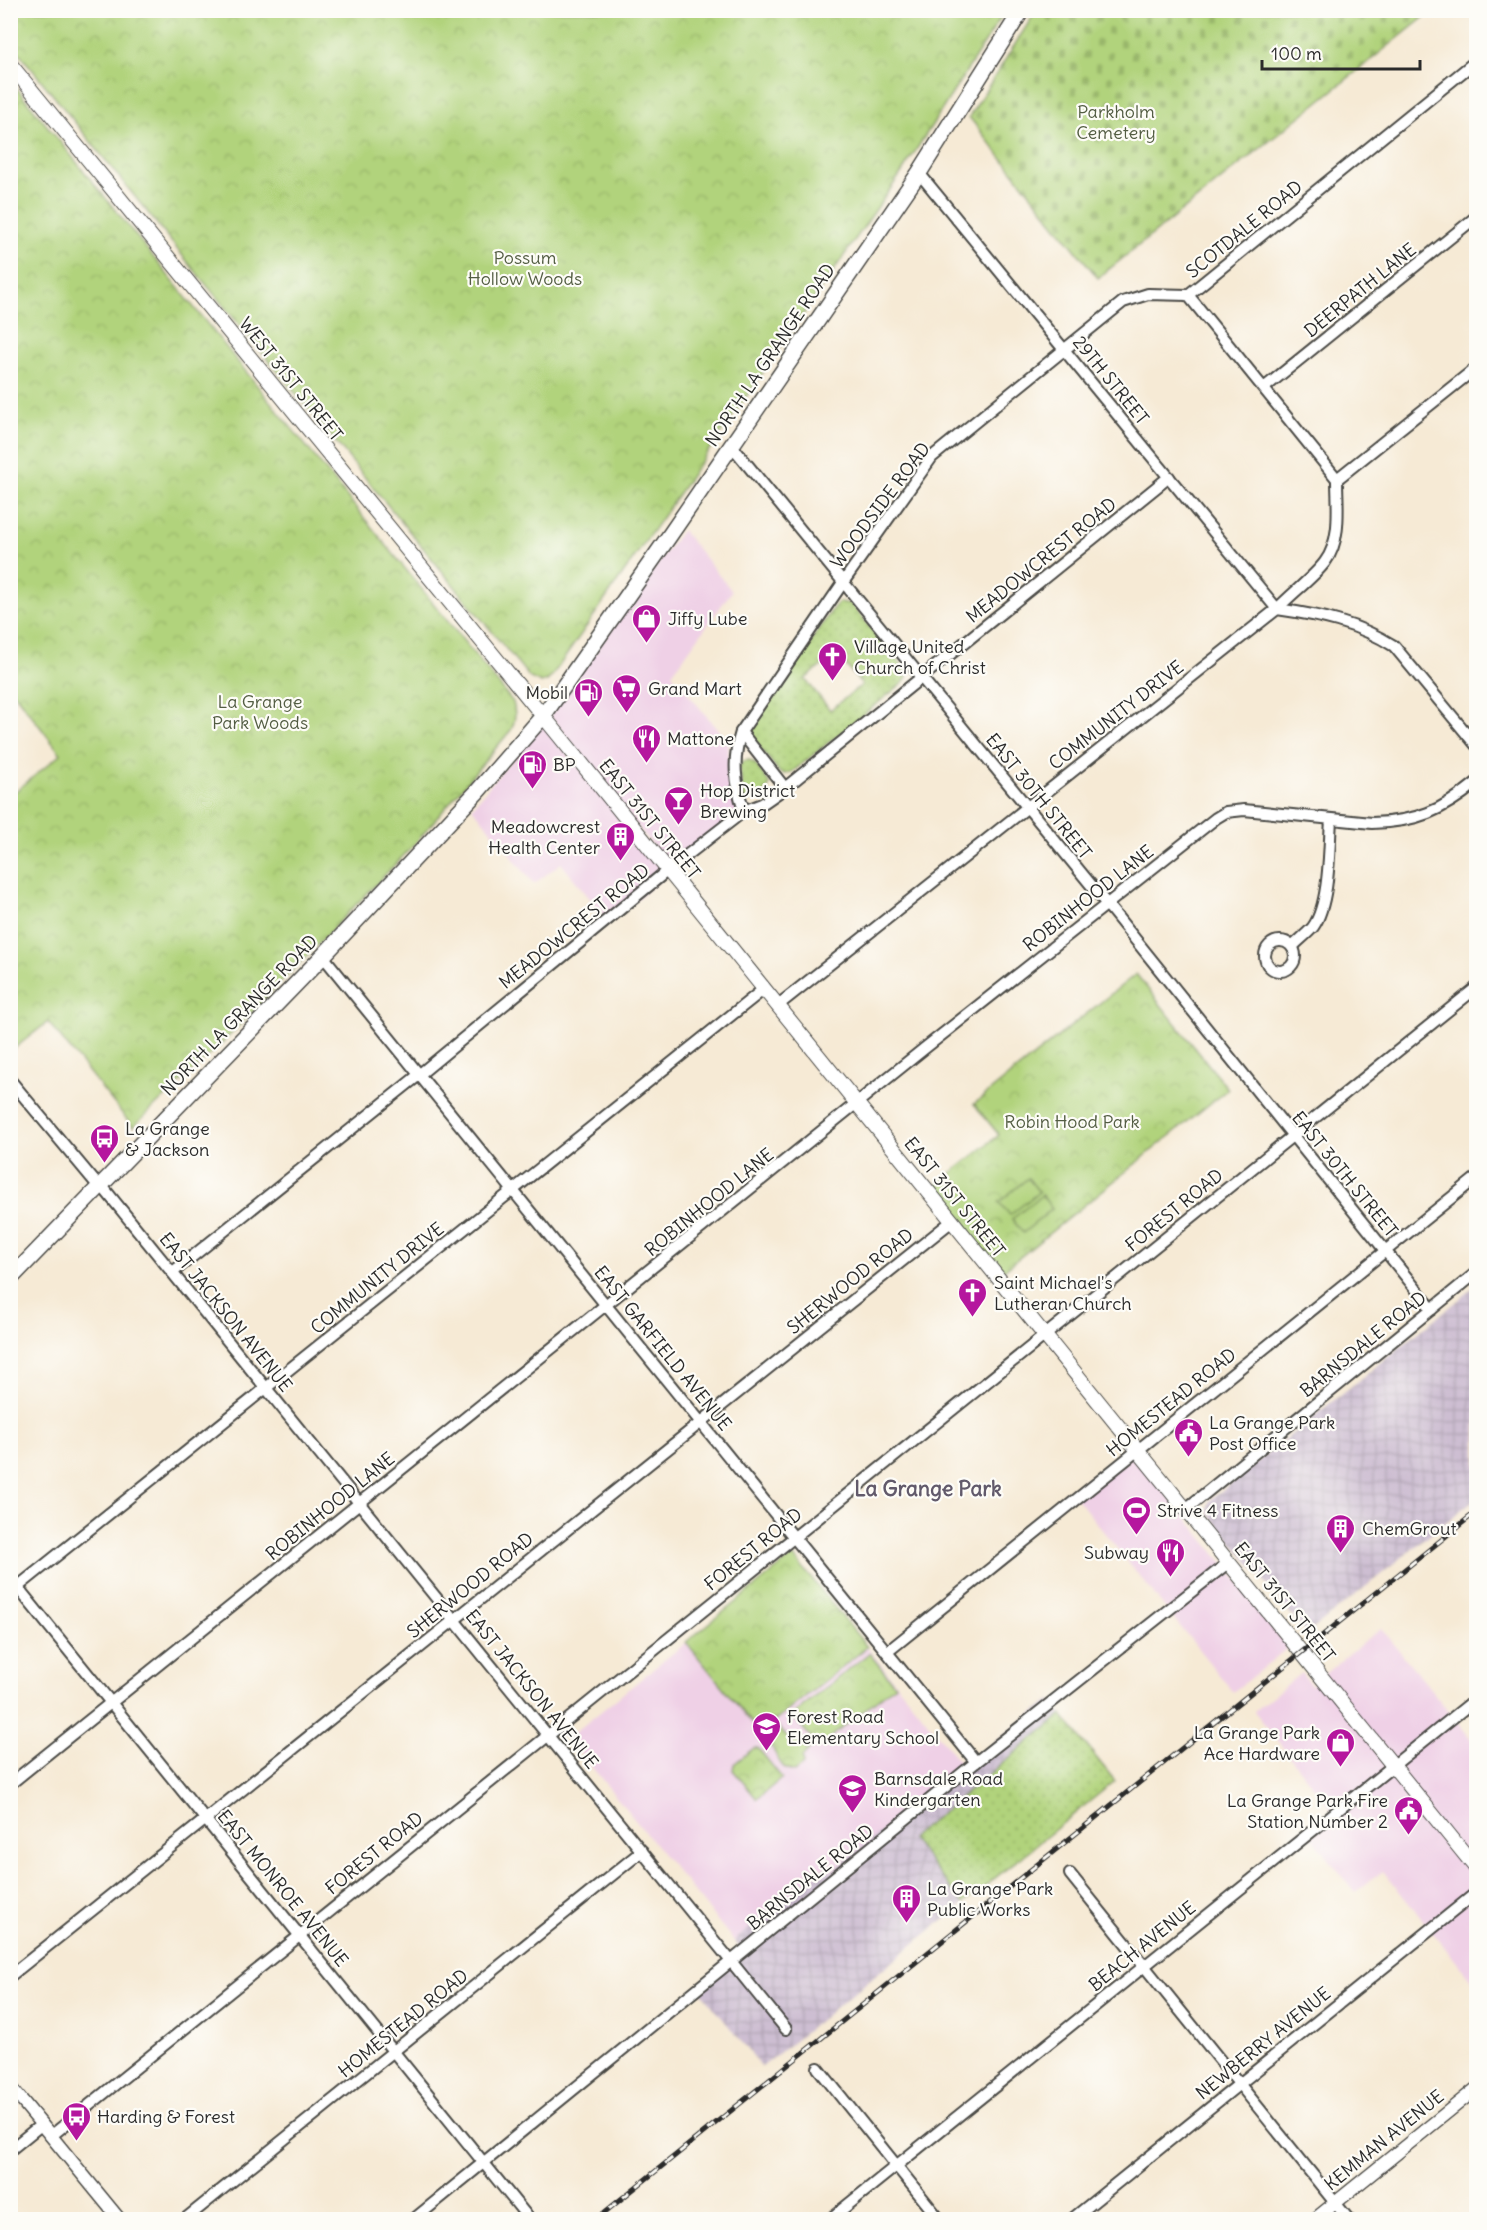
<svg xmlns="http://www.w3.org/2000/svg" width="1487" height="2230" font-family="Delius,sans-serif">
	<defs>
		<pattern id="industrial-grid" width="8" height="8" patternUnits="userSpaceOnUse" patternTransform="scale(1.5)"><rect width="8" height="8" fill="#cdbed2"/><path d="M0 4h8M4 0v8" fill="none" stroke="#b0a3b4"/></pattern>
		<pattern id="grass-dots" width="8" height="8" patternUnits="userSpaceOnUse" patternTransform="scale(1.5)"><rect width="8" height="8" fill="#b1d37b"/><path d="M2 2h.1M6 6h.1" fill="none" stroke="#98b56a" stroke-width="1.8" stroke-linecap="round"/></pattern>
		<pattern id="cemetery-stones" width="16" height="16" patternUnits="userSpaceOnUse" patternTransform="scale(1.5)"><rect width="16" height="16" fill="#b1d37b"/><path d="M2 7V4a2 2 0 0 1 4 0v3zM10 15v-3a2 2 0 0 1 4 0v3z" fill="#98b56a"/></pattern>
		<pattern id="park-crowns" width="20" height="18" patternUnits="userSpaceOnUse" patternTransform="scale(1.5)"><rect width="20" height="18" fill="#b1d37b"/><path d="M2 6a3 3 0 1 1 6 0M12 15a3 3 0 1 1 6 0" fill="none" stroke="#98b56a"/></pattern>
	</defs>
	<rect width="100%" height="100%" fill="#fdfcf7"/>
	<filter id="ink" filterUnits="userSpaceOnUse"><feTurbulence type="fractalNoise" baseFrequency=".0167" numOctaves="2"/><feDisplacementMap in="SourceGraphic" scale="12" xChannelSelector="R" yChannelSelector="G"/><feConvolveMatrix kernelMatrix="1 2 1 2 8 2 1 2 1" color-interpolation-filters="sRGB"/></filter>
	<filter id="wash" filterUnits="userSpaceOnUse"><feTurbulence type="fractalNoise" baseFrequency=".008" numOctaves="4" result="noise"/><feDisplacementMap in="SourceGraphic" scale="24" xChannelSelector="R" yChannelSelector="G"/><feGaussianBlur stdDeviation="1.35" result="paint"/><feColorMatrix in="noise" values="0 0 0 0 0 0 0 0 0 0 0 0 0 0 0 0 0 1.4 0 .05"/><feComposite in="paint" operator="in"/></filter>
	<g filter="url(#wash)">
		<rect width="100%" height="100%" fill="#f6ead5"/>
		<g fill="#efd0e6">
			<path d="M682,530L732,591L672,674L728,742L730,782L741,818L673,871L550,716Z"/>
			<path d="M543,723L667,875L609,922L561,863L534,884L472,807Z"/>
			<path d="M1132,1451L1290,1646L1233,1692L1074,1495Z"/>
			<path d="M793,1556L963,1766L831,1872L825,1866L734,1941L568,1738Z"/>
			<path d="M1381,1628L1476,1745V1986L1383,1871L1355,1892L1308,1832L1333,1812L1254,1711L1301,1673L1311,1685Z"/>
		</g>
		<g fill="url(#industrial-grid)">
			<path d="M1476,1286V1498L1307,1634L1207,1512L1209,1501Z"/>
			<path d="M1050,1700L1115,1781L762,2067L697,1987L742,1951L734,1941L826,1866L831,1872L939,1785Z"/>
		</g>
		<g fill="url(#grass-dots)" stroke="#6e7f53" stroke-width="1.5" fill-rule="evenodd">
			<path d="M839,602L851,604L906,670L907,677L904,682L793,771L786,774L780,773L751,737L749,731L834,607ZM837,654L862,685L830,710L805,679Z"/>
			<path d="M749,760L755,763L770,784L766,792L749,801L744,798L739,766L743,761Z"/>
			<path d="M1062,1715L1115,1781L963,1904L911,1838Z"/>
		</g>
		<path fill="url(#cemetery-stones)" stroke="#6e7f53" stroke-width="1.5" d="M1036,11V10L1432,11L1098,278L969,117Z"/>
		<g fill="url(#park-crowns)" stroke="#6e7f53" stroke-width="1.5">
			<path d="M10,11L11,10L1005,11L902,172L552,676L547,681L541,683L530,678L190,265L11,43Z"/>
			<path d="M11,81L513,702C516,713 516,721 511,730L413,846L223,1042L133,1127L48,1022L11,1051V795L61,754L11,689Z"/>
			<path d="M1136,974L1228,1089L999,1274L931,1189L999,1135L974,1104Z"/>
			<path d="M793,1556L867,1647L760,1733L686,1642Z"/>
			<path d="M869,1653L895,1685L819,1747L792,1715Z"/>
			<path d="M777,1726L793,1743L803,1739L810,1749L802,1758L803,1765L794,1772C783,1769 781,1765 776,1755C773,1749 767,1743 763,1738Z"/>
			<path d="M754,1748H758L782,1778L757,1799L733,1770L734,1764Z"/>
		</g>
		<g fill="#b1d37b" stroke="#6e7f53" stroke-width="1.5">
			<path d="M1028,1178L1039,1192L1010,1215L999,1202Z"/>
			<path d="M1042,1195L1052,1209L1023,1233L1012,1219Z"/>
		</g>
	</g>
	<g filter="url(#ink)">
		<g fill="none" stroke-linecap="round" stroke-linejoin="round">
			<defs>
				<g id="minor">
					<path d="M919,173L1277,609C1291,594 1314,577 1325,562C1342,539 1337,506 1337,479L1476,368"/>
					<path d="M1264,388L1476,217"/>
					<path d="M732,446L1114,913L1432,1309"/>
					<path d="M1337,479L1188,295L1476,61"/>
					<path d="M741,732L785,788"/>
					<path d="M744,811C735,783 732,760 741,732L844,581L932,457L1123,302L1148,294L1188,295"/>
					<circle cx="1280" cy="956" r="15"/>
					<path d="M1292,947C1299,940 1307,934 1313,927C1330,903 1329,849 1331,819"/>
					<path d="M323,956L976,1762"/>
					<path d="M777,1006L1277,609C1319,615 1358,623 1394,646L1476,745"/>
					<path d="M10,1080L100,1188"/>
					<path d="M102,1186L786,2029"/>
					<path d="M173,1272L420,1074L668,870L744,811L762,804L785,788L1169,477"/>
					<path d="M1186,1509L1476,1273"/>
					<path d="M10,1578L530,2220"/>
					<path d="M10,1593L764,989"/>
					<path d="M887,1652L1476,1178"/>
					<path d="M10,1784L925,1048L1216,818L1226,812L1244,810L1372,823C1416,822 1442,811 1476,783"/>
					<path d="M1070,1874L1349,2220"/>
					<path d="M10,1976L952,1221"/>
					<path d="M818,2068L940,2220"/>
					<path d="M51,2136L1476,988"/>
					<path d="M10,2150L42,2124"/>
					<path d="M184,2220L642,1851"/>
					<path d="M413,2220L976,1762L1229,1562"/>
					<path d="M829,2220L1476,1699"/>
					<path d="M1071,2220L1476,1893"/>
				</g>
				<g id="tertiary">
					<path d="M10,2086L120,2220"/>
					<path d="M1314,2220L1476,2089"/>
				</g>
				<path id="secondary" d="M10,64L557,733L1476,1868"/>
				<path id="primary" d="M10,1279L323,956L477,792L543,716L670,535L919,173L1022,10"/>
			</defs>
			<use href="#minor" stroke="#494844" stroke-width="14"/>
			<use href="#tertiary" stroke="#494844" stroke-width="15"/>
			<use href="#secondary" stroke="#494844" stroke-width="16"/>
			<use href="#primary" stroke="#494844" stroke-width="18"/>
			<use href="#minor" stroke="#fff" stroke-width="10"/>
			<use href="#tertiary" stroke="#fff" stroke-width="12"/>
			<use href="#secondary" stroke="#fff" stroke-width="14"/>
			<use href="#primary" stroke="#fff" stroke-width="15"/>
			<defs>
				<path id="rail" d="M595,2220L1476,1512"/>
			</defs>
			<use href="#rail" stroke="#2b2b2b" stroke-width="5"/>
			<use href="#rail" stroke="#fdfcf7" stroke-width="3" stroke-dasharray="9" stroke-linecap="butt"/>
		</g>
	</g>
	<defs>
		<symbol id="shop-pin" viewBox="-11 -11 22 30"><path d="M0 17L-7.5 6A9.5 9.5 0 1 1 7.5 6Z" fill="#b5179e" stroke="#fdfcf7"/><path d="M-5-2.5h2.3a2.7 3.5 0 0 1 5.4 0H5L5.5 6h-11ZM-1.5-2.5h3a1.5 2.3 0 0 0-3 0Z" fill="#fff"/></symbol>
		<symbol id="church-pin" viewBox="-11 -11 22 30"><path d="M0 17L-7.5 6A9.5 9.5 0 1 1 7.5 6Z" fill="#b5179e" stroke="#fdfcf7"/><path d="M-1.2-6h2.4v3.5h3.3v2.4h-3.3V6h-2.4V-.1h-3.3v-2.4h3.3Z" fill="#fff"/></symbol>
		<symbol id="supermarket-pin" viewBox="-11 -11 22 30"><path d="M0 17L-7.5 6A9.5 9.5 0 1 1 7.5 6Z" fill="#b5179e" stroke="#fdfcf7"/><path d="M-6-5.5h2.5l.6 2H6L4.5 2H-2.5L-4.4-4H-6ZM-1.5 3.2a1.3 1.3 0 1 0 .1 0ZM3 3.2a1.3 1.3 0 1 0 .1 0Z" fill="#fff"/></symbol>
		<symbol id="fuel-pin" viewBox="-11 -11 22 30"><path d="M0 17L-7.5 6A9.5 9.5 0 1 1 7.5 6Z" fill="#b5179e" stroke="#fdfcf7"/><path d="M-5.5-6h7V0h2V4h1.3V-2.5L3-4.5l.8-.8L6-3V5H2.5V1h-1V6h-7ZM-4.2-4.7v3.2H.2V-4.7Z" fill="#fff"/></symbol>
		<symbol id="restaurant-pin" viewBox="-11 -11 22 30"><path d="M0 17L-7.5 6A9.5 9.5 0 1 1 7.5 6Z" fill="#b5179e" stroke="#fdfcf7"/><path d="M-5-6h1v4h1v-4h1v4h1v-4h1v5L-1.5 .5V6h-2V.5L-5-1ZM5-6V6H3V1.5H1.5Q1.5-4 5-6Z" fill="#fff"/></symbol>
		<symbol id="bar-pin" viewBox="-11 -11 22 30"><path d="M0 17L-7.5 6A9.5 9.5 0 1 1 7.5 6Z" fill="#b5179e" stroke="#fdfcf7"/><path d="M-6-5H6L.8 .8V4.5H3.5V6h-7V4.5H-.8V.8Z" fill="#fff"/></symbol>
		<symbol id="building-pin" viewBox="-11 -11 22 30"><path d="M0 17L-7.5 6A9.5 9.5 0 1 1 7.5 6Z" fill="#b5179e" stroke="#fdfcf7"/><path d="M-4-6H4V6H1V3H-1V6H-4ZM-2.5-4.3h1.7v1.8h-1.7ZM.8-4.3h1.7v1.8H.8ZM-2.5-1h1.7V.8h-1.7ZM.8-1h1.7V.8H.8Z" fill="#fff"/></symbol>
		<symbol id="bus-pin" viewBox="-11 -11 22 30"><path d="M0 17L-7.5 6A9.5 9.5 0 1 1 7.5 6Z" fill="#b5179e" stroke="#fdfcf7"/><path d="M-5-6H5V4H4V6H2V4H-2V6H-4V4H-5ZM-3.5-4V0h7V-4ZM-3.5 1.2v1.5H-2V1.2ZM2 1.2v1.5H3.5V1.2Z" fill="#fff"/></symbol>
		<symbol id="civic-pin" viewBox="-11 -11 22 30"><path d="M0 17L-7.5 6A9.5 9.5 0 1 1 7.5 6Z" fill="#b5179e" stroke="#fdfcf7"/><path d="M-.6-6.5H3V-4.5H.6V-3L4-1V1h2V6H-6V1h2V-1L-.6-3ZM-1.2 2.5V6h2.4V2.5Z" fill="#fff"/></symbol>
		<symbol id="stadium-pin" viewBox="-11 -11 22 30"><path d="M0 17L-7.5 6A9.5 9.5 0 1 1 7.5 6Z" fill="#b5179e" stroke="#fdfcf7"/><path d="M0-5a6.5 5 0 1 0 0 10a6.5 5 0 1 0 0-10ZM-3.5-1.8h7v3.6h-7Z" fill="#fff"/></symbol>
		<symbol id="school-pin" viewBox="-11 -11 22 30"><path d="M0 17L-7.5 6A9.5 9.5 0 1 1 7.5 6Z" fill="#b5179e" stroke="#fdfcf7"/><path d="M0-5L7-2L0 1L-7-2ZM-4 1L0 2.5L4 1V4Q0 6-4 4Z" fill="#fff"/></symbol>
	</defs>
	<g fill-rule="evenodd">
		<use href="#shop-pin" x="630" y="602" width="33" height="45"/>
		<use href="#church-pin" x="816" y="640" width="33" height="45"/>
		<use href="#supermarket-pin" x="610" y="672" width="33" height="45"/>
		<use href="#fuel-pin" x="572" y="676" width="33" height="45"/>
		<use href="#restaurant-pin" x="630" y="722" width="33" height="45"/>
		<use href="#fuel-pin" x="516" y="748" width="33" height="45"/>
		<use href="#bar-pin" x="662" y="784" width="33" height="45"/>
		<use href="#building-pin" x="604" y="820" width="33" height="45"/>
		<use href="#bus-pin" x="88" y="1122" width="33" height="45"/>
		<use href="#church-pin" x="956" y="1276" width="33" height="45"/>
		<use href="#civic-pin" x="1172" y="1416" width="33" height="45"/>
		<use href="#stadium-pin" x="1120" y="1494" width="33" height="45"/>
		<use href="#building-pin" x="1324" y="1512" width="33" height="45"/>
		<use href="#restaurant-pin" x="1154" y="1536" width="33" height="45"/>
		<use href="#school-pin" x="750" y="1710" width="33" height="45"/>
		<use href="#shop-pin" x="1324" y="1726" width="33" height="45"/>
		<use href="#school-pin" x="836" y="1772" width="33" height="45"/>
		<use href="#civic-pin" x="1392" y="1794" width="33" height="45"/>
		<use href="#building-pin" x="890" y="1882" width="33" height="45"/>
		<use href="#bus-pin" x="60" y="2100" width="33" height="45"/>
	</g>
	<g text-anchor="middle" dominant-baseline="central" stroke-width="4.5" stroke-linejoin="round" paint-order="stroke">
		<g font-size="18" fill="#535d43" stroke="#fdfcf7">
			<text x="1116" y="111">Parkholm<tspan x="1116" dy="21">Cemetery</tspan></text>
			<text x="525" y="257">Possum<tspan x="525" dy="21">Hollow Woods</tspan></text>
			<text x="260" y="701">La Grange<tspan x="260" dy="21">Park Woods</tspan></text>
			<text x="1072" y="1121">Robin Hood Park</text>
		</g>
		<g font-size="18" fill="#2b2b2b" stroke="#fdfcf7">
			<text transform="translate(1244 229) rotate(-39)">SCOTDALE ROAD</text>
			<text transform="translate(1360 290) rotate(-39)">DEERPATH LANE</text>
			<text transform="translate(770 355) rotate(-56)">NORTH LA GRANGE ROAD</text>
			<text transform="translate(291 379) rotate(51)">WEST 31ST STREET</text>
			<text transform="translate(1111 380) rotate(51)">29TH STREET</text>
			<text transform="translate(880 505) rotate(-53)">WOODSIDE ROAD</text>
			<text transform="translate(1041 560) rotate(-39)">MEADOWCREST ROAD</text>
			<text transform="translate(1116 715) rotate(-38)">COMMUNITY DRIVE</text>
			<text transform="translate(1039 796) rotate(51)">EAST 30TH STREET</text>
			<text transform="translate(650 819) rotate(51)">EAST 31ST STREET</text>
			<text transform="translate(1088 898) rotate(-38)">ROBINHOOD LANE</text>
			<text transform="translate(574 926) rotate(-39)">MEADOWCREST ROAD</text>
			<text transform="translate(239 1015) rotate(-46)">NORTH LA GRANGE ROAD</text>
			<text transform="translate(1345 1174) rotate(51)">EAST 30TH STREET</text>
			<text transform="translate(955 1197) rotate(51)">EAST 31ST STREET</text>
			<text transform="translate(709 1202) rotate(-39)">ROBINHOOD LANE</text>
			<text transform="translate(1174 1210) rotate(-39)">FOREST ROAD</text>
			<text transform="translate(377 1278) rotate(-39)">COMMUNITY DRIVE</text>
			<text transform="translate(850 1281) rotate(-39)">SHERWOOD ROAD</text>
			<text transform="translate(226 1312) rotate(51)">EAST JACKSON AVENUE</text>
			<text transform="translate(1363 1344) rotate(-39)">BARNSDALE ROAD</text>
			<text transform="translate(663 1348) rotate(51)">EAST GARFIELD AVENUE</text>
			<text transform="translate(1171 1402) rotate(-39)">HOMESTEAD ROAD</text>
			<text transform="translate(330 1506) rotate(-39)">ROBINHOOD LANE</text>
			<text transform="translate(753 1549) rotate(-39)">FOREST ROAD</text>
			<text transform="translate(470 1585) rotate(-39)">SHERWOOD ROAD</text>
			<text transform="translate(1285 1602) rotate(51)">EAST 31ST STREET</text>
			<text transform="translate(532 1689) rotate(51)">EAST JACKSON AVENUE</text>
			<text transform="translate(374 1853) rotate(-39)">FOREST ROAD</text>
			<text transform="translate(810 1877) rotate(-39)">BARNSDALE ROAD</text>
			<text transform="translate(283 1888) rotate(51)">EAST MONROE AVENUE</text>
			<text transform="translate(1142 1946) rotate(-39)">BEACH AVENUE</text>
			<text transform="translate(403 2023) rotate(-39)">HOMESTEAD ROAD</text>
			<text transform="translate(1263 2043) rotate(-39)">NEWBERRY AVENUE</text>
			<text transform="translate(1384 2140) rotate(-39)">KEMMAN AVENUE</text>
		</g>
		<g font-size="18" fill="#2b2b2b" stroke="#fdfcf7" text-anchor="start">
			<text x="668" y="618">Jiffy Lube</text>
			<text x="854" y="646">Village United<tspan x="854" dy="21">Church of Christ</tspan></text>
			<text x="648" y="688">Grand Mart</text>
			<text x="568" y="692" text-anchor="end">Mobil</text>
			<text x="667" y="738">Mattone</text>
			<text x="553" y="764">BP</text>
			<text x="700" y="790">Hop District<tspan x="700" dy="21">Brewing</tspan></text>
			<text x="600" y="826" text-anchor="end">Meadowcrest<tspan x="600" dy="21">Health Center</tspan></text>
			<text x="125" y="1128">La Grange<tspan x="125" dy="21">&amp; Jackson</tspan></text>
			<text x="994" y="1282">Saint Michael's<tspan x="994" dy="21">Lutheran Church</tspan></text>
			<text x="1209" y="1422">La Grange Park<tspan x="1209" dy="21">Post Office</tspan></text>
			<text x="1157" y="1510">Strive 4 Fitness</text>
			<text x="1362" y="1528">ChemGrout</text>
			<text x="1149" y="1552" text-anchor="end">Subway</text>
			<text x="787" y="1716">Forest Road<tspan x="787" dy="21">Elementary School</tspan></text>
			<text x="1320" y="1732" text-anchor="end">La Grange Park<tspan x="1320" dy="21">Ace Hardware</tspan></text>
			<text x="874" y="1778">Barnsdale Road<tspan x="874" dy="21">Kindergarten</tspan></text>
			<text x="1388" y="1800" text-anchor="end">La Grange Park Fire<tspan x="1388" dy="21">Station Number 2</tspan></text>
			<text x="927" y="1888">La Grange Park<tspan x="927" dy="21">Public Works</tspan></text>
			<text x="97" y="2116">Harding &amp; Forest</text>
		</g>
		<g font-size="21" font-weight="bold" fill="#625a6b" stroke="#fdfcf7">
			<text x="928" y="1488">La Grange Park</text>
		</g>
	</g>
	<rect width="1487" height="2230" fill="none" stroke="#fdfcf7" stroke-width="36"/>
	<path d="M1262 60v9h158v-9" fill="none" stroke="#2b2b2b" stroke-width="3"/>
	<text x="1271" y="60" font-size="18" fill="#2b2b2b" stroke="#fdfcf7" stroke-width="4.5" paint-order="stroke">100 m</text>
</svg>
